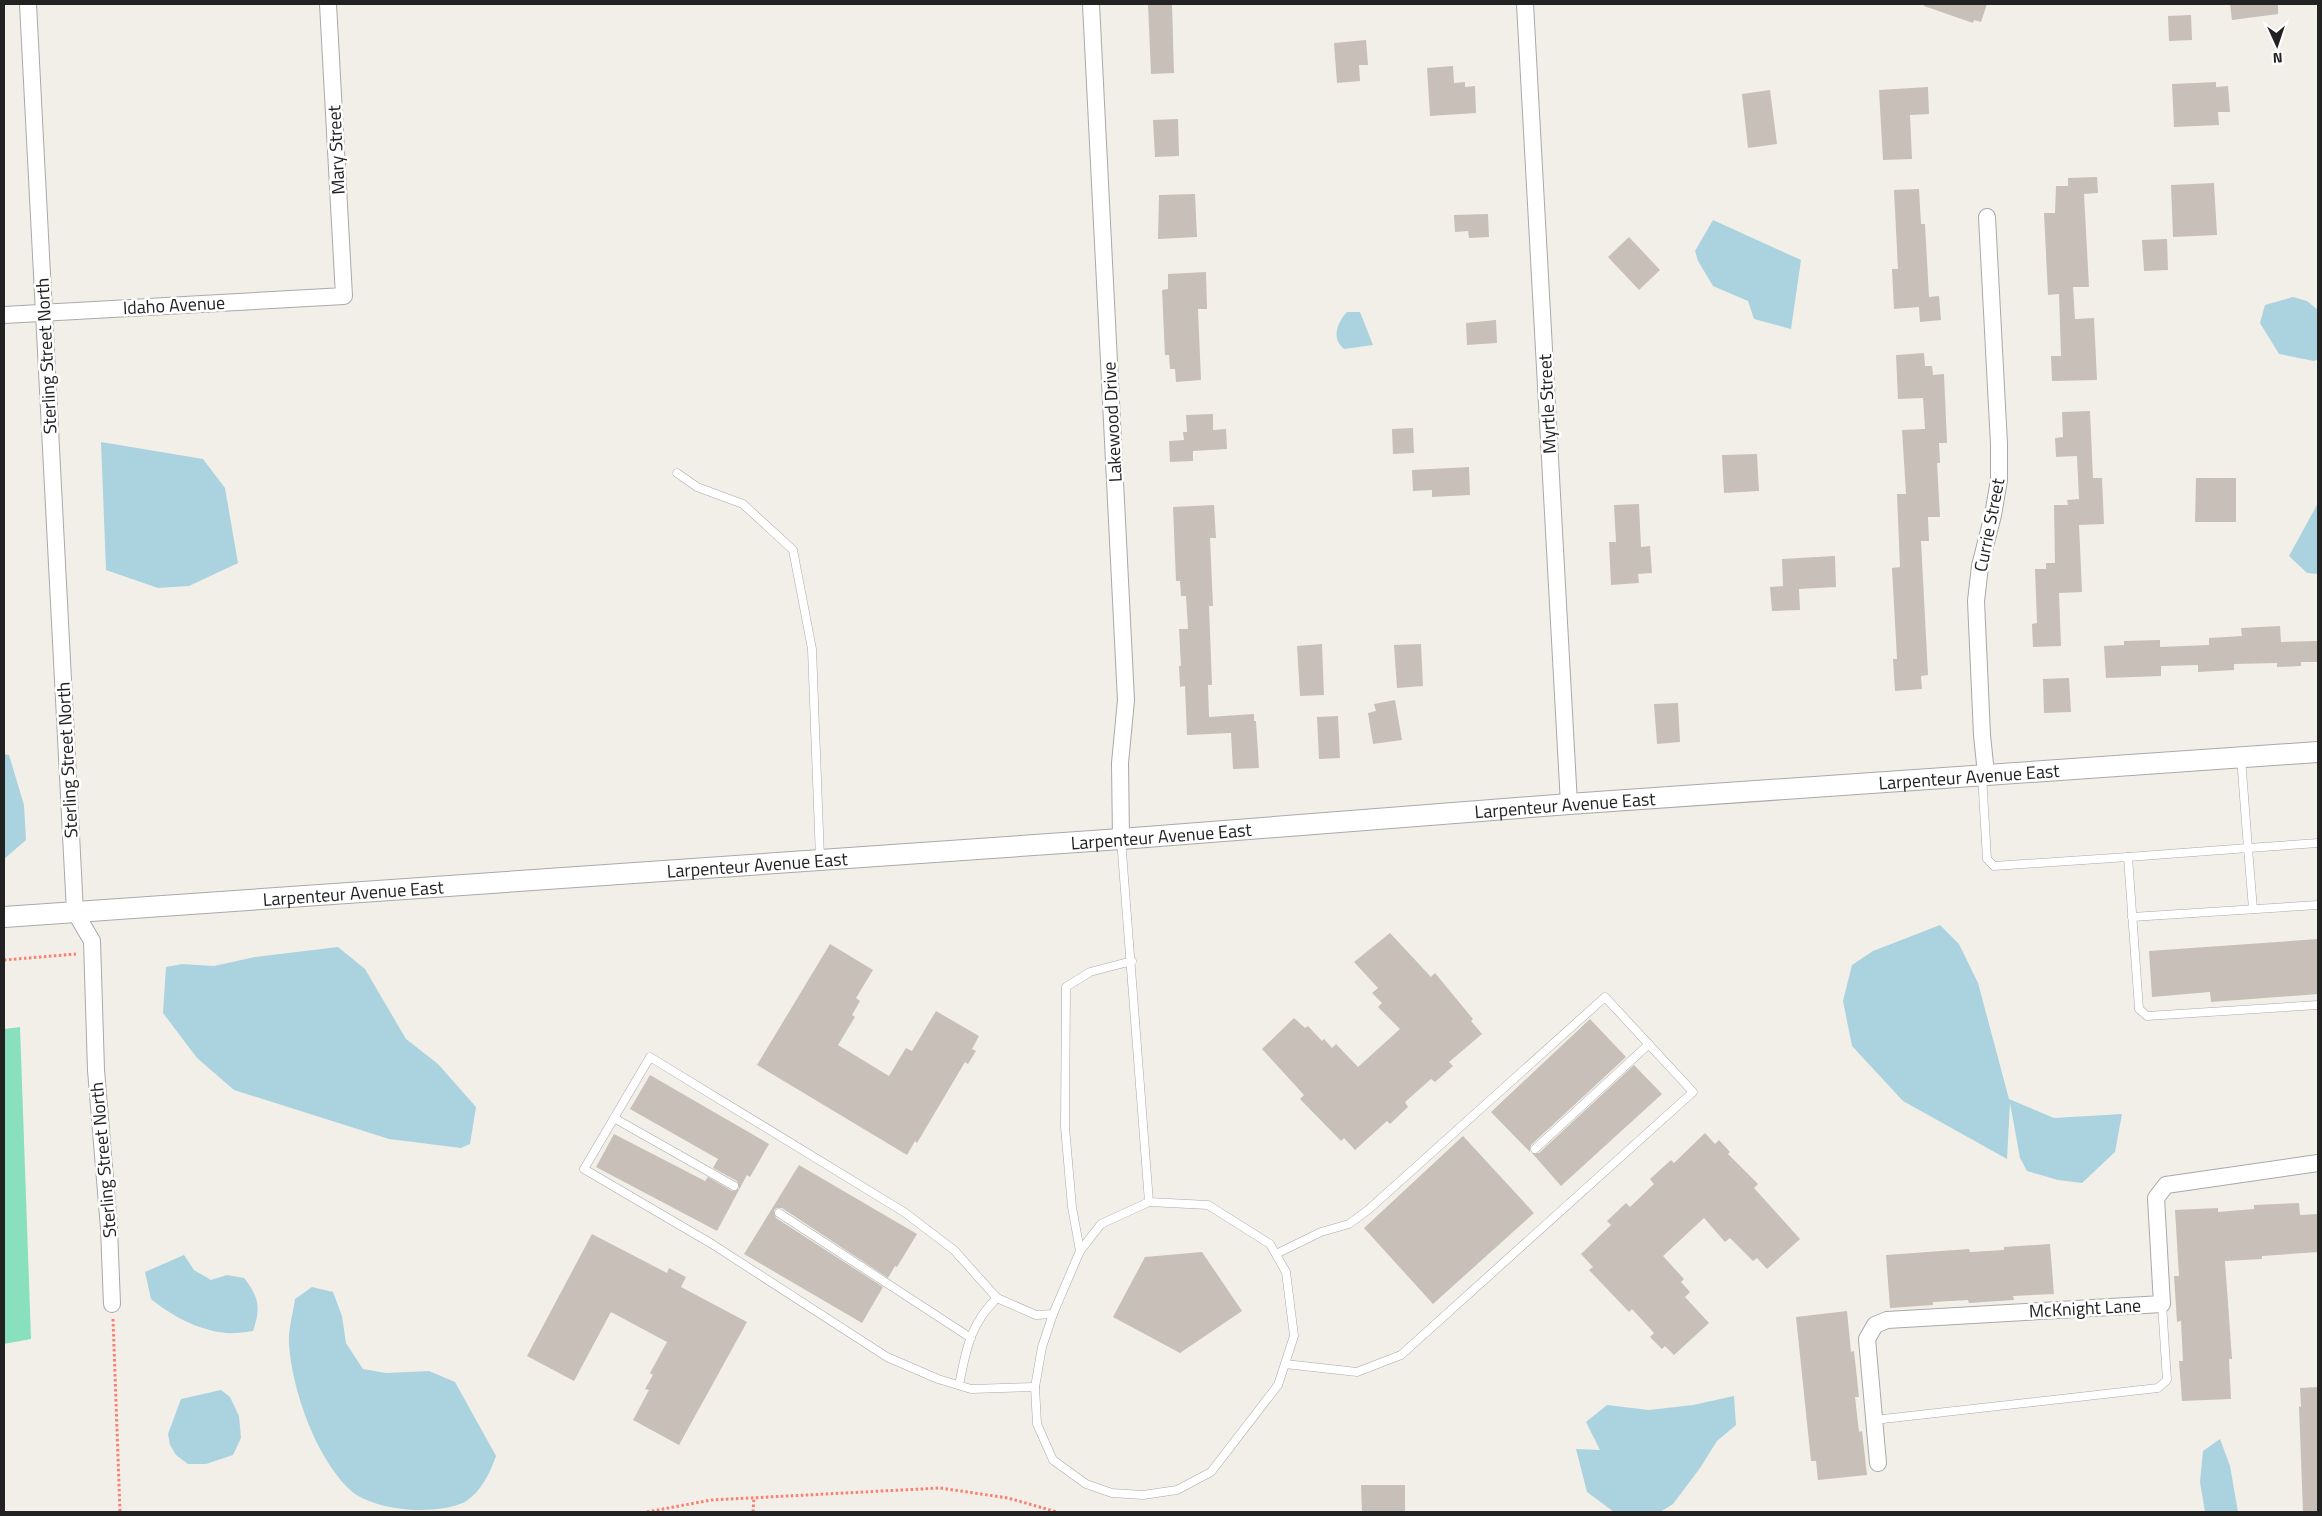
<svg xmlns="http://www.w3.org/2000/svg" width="2322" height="1516" font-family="'Titillium Web',sans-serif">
	<rect width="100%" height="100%" fill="#f2efe9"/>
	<path fill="#88e0be" d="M20,1027L31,1339L4,1344V1029Z"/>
	<g fill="#aad3df">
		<path d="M1713,220L1801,260L1791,329L1754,319L1748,301L1713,286L1698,261L1695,251Z"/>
		<path d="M2293,297L2307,301L2318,310V359L2314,361L2279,354L2260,323L2265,305Z"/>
		<path d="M1347,312H1360L1373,345L1344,349C1331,338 1337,323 1347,312Z"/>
		<path d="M101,442L203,459L225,488L238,563L189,586L158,588L106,570Z"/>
		<path d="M2318,503V574L2307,573L2289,556Z"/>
		<path d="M4,754L9,755L24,805L26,840L4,859Z"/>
		<path d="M1940,925L1959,944L1978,983L2009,1099L2054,1118L2122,1114L2115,1152L2082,1183L2058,1180L2027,1171L2020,1158L2010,1103L2007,1159L1903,1101L1852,1046L1843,1001L1852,965L1873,951Z"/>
		<path d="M338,947L365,969L406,1039L438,1064L476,1107L470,1144L461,1148L389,1139L234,1090L197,1058L163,1013L166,967L182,964L214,966L255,957Z"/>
		<path d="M184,1255L194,1270L211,1280L227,1275L244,1278C259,1297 261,1308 253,1331C245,1332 234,1334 226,1333C198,1330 172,1316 151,1299L145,1272Z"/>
		<path d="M312,1287L333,1292L342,1316L346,1343L363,1369L386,1373L429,1371L455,1382L496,1456C490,1473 481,1492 465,1502C436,1516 370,1512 347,1487C315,1454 292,1390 289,1344C288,1330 293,1313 295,1299Z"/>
		<path d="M221,1390L230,1397L239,1416L241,1438L233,1455L206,1464H188L176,1455L170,1445L168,1434L181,1399Z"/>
		<path d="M1734,1396L1736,1425L1717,1441L1700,1468L1673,1504L1660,1512H1614L1587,1492L1576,1449L1600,1450L1586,1422L1607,1405L1649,1410L1693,1405Z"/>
		<path d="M2220,1439L2230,1466L2238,1512H2205L2200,1482L2203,1451Z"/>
	</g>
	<g fill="#c7bfb8">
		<path d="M1148,4H1172L1174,73L1151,74Z"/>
		<path d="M1924,4H1987L1981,22L1974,20L1973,23L1924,6Z"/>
		<path d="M2230,4H2278V14L2232,20Z"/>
		<path d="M2191,15L2192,40L2169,41L2168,16Z"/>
		<path d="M1366,40L1368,65H1359L1360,81L1337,83L1334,43Z"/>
		<path d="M1453,66L1454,83L1465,82V87L1475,86L1476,113L1430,116L1427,68Z"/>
		<path d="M2216,82V87L2228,86L2230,112H2218L2219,125L2174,127L2172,84Z"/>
		<path d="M1928,87L1929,114L1910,115L1912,159L1883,160L1879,90Z"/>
		<path d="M1770,90L1777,144L1748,148L1742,94Z"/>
		<path d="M1178,119L1179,156L1155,157L1153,120Z"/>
		<path d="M2097,177L2098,193L2084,194L2089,287H2073L2075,319L2094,318L2097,380L2052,381L2051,356H2061L2059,294L2048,295L2044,213H2055L2056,186H2068V178Z"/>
		<path d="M2214,183L2217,235L2173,237L2171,185Z"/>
		<path d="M1919,189L1921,224H1925L1929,297L1939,296L1941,320L1920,322L1919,307L1894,309L1892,269H1898L1894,190Z"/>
		<path d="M1195,194L1197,237L1158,239L1159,195Z"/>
		<path d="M1488,214L1489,237L1469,238L1468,231L1455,232L1454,215Z"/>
		<path d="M1629,237L1660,270L1639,290L1608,257Z"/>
		<path d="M2167,239L2168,270L2144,271L2142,240Z"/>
		<path d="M1206,272L1207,309H1198L1201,380L1176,382L1175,369H1170L1169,355H1165L1162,290L1168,289V274Z"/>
		<path d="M1496,320L1497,343L1467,345L1466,323Z"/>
		<path d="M1924,353L1925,366H1932L1933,375L1944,374L1947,443H1939L1940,463H1937L1940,517H1928L1929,541H1921L1928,675L1921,676L1922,689L1895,691L1893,659H1897L1892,568L1900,567L1897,494H1906L1902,430L1925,429L1923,398L1898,399L1896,355Z"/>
		<path d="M2090,411L2093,478H2102L2104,524L2079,525L2082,592L2059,593L2061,646L2033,647L2032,624L2037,623L2035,569H2046V563H2055L2054,505H2068L2067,500L2079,499L2077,456L2056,457L2055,438L2063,437L2062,412Z"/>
		<path d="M1213,414V430L1226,429L1227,449L1193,451V461L1170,462L1169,441L1184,440L1183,432H1187L1186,415Z"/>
		<path d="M1413,428L1414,453L1393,454L1392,429Z"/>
		<path d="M1757,454L1759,491L1724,493L1722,455Z"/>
		<path d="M1469,467L1470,495L1432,497V490L1413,491L1412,470Z"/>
		<path d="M2196,478H2236V522H2195Z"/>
		<path d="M1639,504L1641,547L1650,546L1652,573L1638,574L1639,583L1611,585L1609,542H1616L1614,505Z"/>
		<path d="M1214,505L1216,538H1210L1213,606H1209L1212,685H1208L1209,717L1254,714V721H1256L1259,768L1233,769L1231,733L1187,735L1185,686L1180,687L1179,666H1181L1179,629H1188L1186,596H1181L1180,581H1176L1173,507Z"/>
		<path d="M1835,556L1836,587L1799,589L1800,610L1772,611L1770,587L1783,586L1782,559Z"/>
		<path d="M2280,626L2281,642L2318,641V662H2301V666L2277,667V663L2234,664V670L2198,672V665L2161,666V676L2106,678L2104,646L2124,645V641L2160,640V647L2209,645V638L2242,636L2241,628Z"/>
		<path d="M1322,644L1324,695L1300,696L1297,646Z"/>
		<path d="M1421,644L1423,686L1397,688L1394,645Z"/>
		<path d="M2069,678L2071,712L2044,713L2043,679Z"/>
		<path d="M1395,700L1402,740L1373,744L1368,713L1376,711L1374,704Z"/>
		<path d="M1678,703L1680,742L1657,744L1654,704Z"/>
		<path d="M1338,716L1340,758L1319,759L1317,717Z"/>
		<path d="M1390,933L1431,977L1435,973L1473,1019L1471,1021L1482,1034L1449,1062L1453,1066L1435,1082L1431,1079L1405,1102L1408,1107L1390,1124L1387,1121L1355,1150L1344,1138L1341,1141L1300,1099L1304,1095L1262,1049L1294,1018L1305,1028L1308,1026L1322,1041L1324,1039L1332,1048L1336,1044L1358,1067L1400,1029L1378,1007L1382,1003L1372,993L1378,988L1354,962Z"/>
		<path d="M2318,939V994L2211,1002L2210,992L2152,997L2149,951Z"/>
		<path d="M830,944L873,970L856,998L860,1001L852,1015L855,1017L838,1045L889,1076L906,1048L912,1051L936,1011L979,1036L972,1049L976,1051L968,1064L965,1062L917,1143L915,1141L907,1155L757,1065Z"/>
		<path d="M1590,1019L1626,1057L1531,1145L1530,1152L1491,1112Z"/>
		<path d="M1634,1065L1662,1094L1561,1186L1532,1153H1539Z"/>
		<path d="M650,1075L769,1144L750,1177L747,1175L717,1231L596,1167L614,1134L705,1181L708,1177L732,1191L739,1189L737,1181L713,1168L718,1159L630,1109Z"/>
		<path d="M1705,1133L1715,1144L1719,1140L1730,1152L1728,1154L1758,1184L1754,1188L1800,1239L1767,1269L1757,1258L1753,1261L1730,1238L1725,1242L1704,1218L1663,1256L1684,1279L1681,1282L1690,1292L1685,1297L1709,1323L1674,1355L1665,1346L1662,1349L1650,1337L1654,1333L1632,1309L1629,1312L1589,1270L1593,1267L1581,1254L1611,1225L1607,1221L1626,1203L1630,1207L1654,1184L1650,1179L1671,1160L1674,1163Z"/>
		<path d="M1463,1136L1534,1213L1433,1304L1364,1228Z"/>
		<path d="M799,1165L917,1234L897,1267L895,1266L888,1278L782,1208H777L774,1210L776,1218L883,1287L862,1323L744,1254Z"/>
		<path d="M2299,1203L2300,1215L2318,1214V1252L2262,1256V1259L2225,1261L2232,1359H2229L2231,1399L2182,1401L2179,1361H2183L2181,1321L2177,1322L2174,1276H2179L2175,1210L2218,1208V1212L2254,1209V1205Z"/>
		<path d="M592,1234L667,1273L669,1268L686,1277L681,1287L747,1322L679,1445L633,1420L649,1390L645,1389L653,1375L650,1373L667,1342L611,1312L574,1381L527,1356Z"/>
		<path d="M2050,1244L2054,1294L2013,1296L2014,1300L1969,1303L1968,1300L1933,1302V1305L1890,1308L1886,1255L1969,1249L1970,1252L2004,1250V1247Z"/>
		<path d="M1202,1252L1242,1311L1180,1353L1113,1317L1145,1257Z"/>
		<path d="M1847,1311L1851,1352L1854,1351L1859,1397H1855L1859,1432L1862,1431L1867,1475L1818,1480L1816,1461H1811L1796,1317Z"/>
		<path d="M2318,1387V1512H2303L2299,1406L2301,1407L2300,1388Z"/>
		<path d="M1361,1485H1405V1512H1362Z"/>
	</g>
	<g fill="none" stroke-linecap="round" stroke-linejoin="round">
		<defs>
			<g id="service">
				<path d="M677,473L697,487L743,504L793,550L812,649L820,858"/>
				<path d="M2241,758L2248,848L2318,843"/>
				<path d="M1982,775L1987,859L1994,866L2128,857"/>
				<path d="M1121,839L1149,1202L1208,1205L1270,1244L1286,1272L1294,1336L1278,1385L1211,1472L1177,1490L1143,1495L1112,1493L1086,1484L1053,1460L1037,1424L1035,1387L971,1389L938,1379L887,1357L712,1244L584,1169L650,1057L904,1212L954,1250L997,1298L1036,1315L1053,1314L1080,1251L1072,1207L1065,1127L1066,987L1090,972L1132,961"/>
				<path d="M2253,909L2248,848L2128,857L2139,1009L2147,1016L2318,1005"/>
				<path d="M2132,917L2318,905"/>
				<path d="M614,1118L734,1186"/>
				<path d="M1535,1149L1649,1044"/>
				<path d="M779,1213L971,1338"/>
				<path d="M1080,1251L1101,1224L1149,1202"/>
				<path d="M1276,1254L1321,1232L1349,1224L1368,1210L1605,997L1693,1092L1401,1355L1357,1372L1285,1364"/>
				<path d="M959,1385C966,1350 970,1324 997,1298"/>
				<path d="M1035,1387L1042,1347L1053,1314"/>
				<path d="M1874,1420L2158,1388L2167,1380L2162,1304"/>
			</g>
			<g id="minor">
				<path d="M28,4L75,912L92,941L96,1070L109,1228L112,1304"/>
				<path d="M1091,4L1126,700L1120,763L1121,839"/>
				<path d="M1525,4L1569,804"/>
				<path d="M4,315L344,296L328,4"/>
				<path d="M1986,774L1982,735L1976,601L1980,566L1993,515L1999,480V444L1987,217"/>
				<path d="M1878,1463L1867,1339L1875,1325L1887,1320L2162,1304L2156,1198L2166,1185L2318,1163"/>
			</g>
			<g id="tertiary">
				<path id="s1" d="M4,917L1121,839L1569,804L2318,752"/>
			</g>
		</defs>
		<use href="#service" stroke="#a9a9a9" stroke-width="9"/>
		<use href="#minor" stroke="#a9a9a9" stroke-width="18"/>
		<use href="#tertiary" stroke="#a9a9a9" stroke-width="22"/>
		<g stroke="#fa8072" stroke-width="3" stroke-dasharray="2.5 2.5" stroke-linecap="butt">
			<path d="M4,960L76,954"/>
			<path d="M113,1319L120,1512"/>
			<path d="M647,1512L711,1500L940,1488L1008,1498L1057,1512"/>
			<path d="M753,1512L754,1497"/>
		</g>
		<use href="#service" stroke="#fff" stroke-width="8"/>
		<use href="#minor" stroke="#fff" stroke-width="16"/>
		<use href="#tertiary" stroke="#fff" stroke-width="20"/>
	</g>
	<g text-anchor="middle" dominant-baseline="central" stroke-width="5" stroke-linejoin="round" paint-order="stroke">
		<g font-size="18" fill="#222" stroke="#fff">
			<text transform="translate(336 150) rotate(-93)">Mary Street</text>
			<text transform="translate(174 305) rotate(-3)">Idaho Avenue</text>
			<text transform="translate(46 356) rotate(-93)">Sterling Street North</text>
			<text transform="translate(1547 404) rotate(-93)">Myrtle Street</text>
			<text transform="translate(1112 422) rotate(-93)">Lakewood Drive</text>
			<text transform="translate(1989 525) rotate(-79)">Currie Street</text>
			<text transform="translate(67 760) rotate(-93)">Sterling Street North</text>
			<text stroke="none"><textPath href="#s1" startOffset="1970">Larpenteur Avenue East</textPath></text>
			<text stroke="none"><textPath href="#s1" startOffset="1565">Larpenteur Avenue East</textPath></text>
			<text stroke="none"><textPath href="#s1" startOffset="1160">Larpenteur Avenue East</textPath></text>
			<text stroke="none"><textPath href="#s1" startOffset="755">Larpenteur Avenue East</textPath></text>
			<text stroke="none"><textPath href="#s1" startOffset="350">Larpenteur Avenue East</textPath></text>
			<text transform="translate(103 1160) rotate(-95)">Sterling Street North</text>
			<text transform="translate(2085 1308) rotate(-3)">McKnight Lane</text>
		</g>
	</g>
	<rect width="2322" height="1516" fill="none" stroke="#222222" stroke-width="10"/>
	<g transform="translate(2277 45) rotate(177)" stroke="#ffffff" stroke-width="4" paint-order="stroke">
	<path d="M0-4L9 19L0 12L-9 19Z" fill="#222222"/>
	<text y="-8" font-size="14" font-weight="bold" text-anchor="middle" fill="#222222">N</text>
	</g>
</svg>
